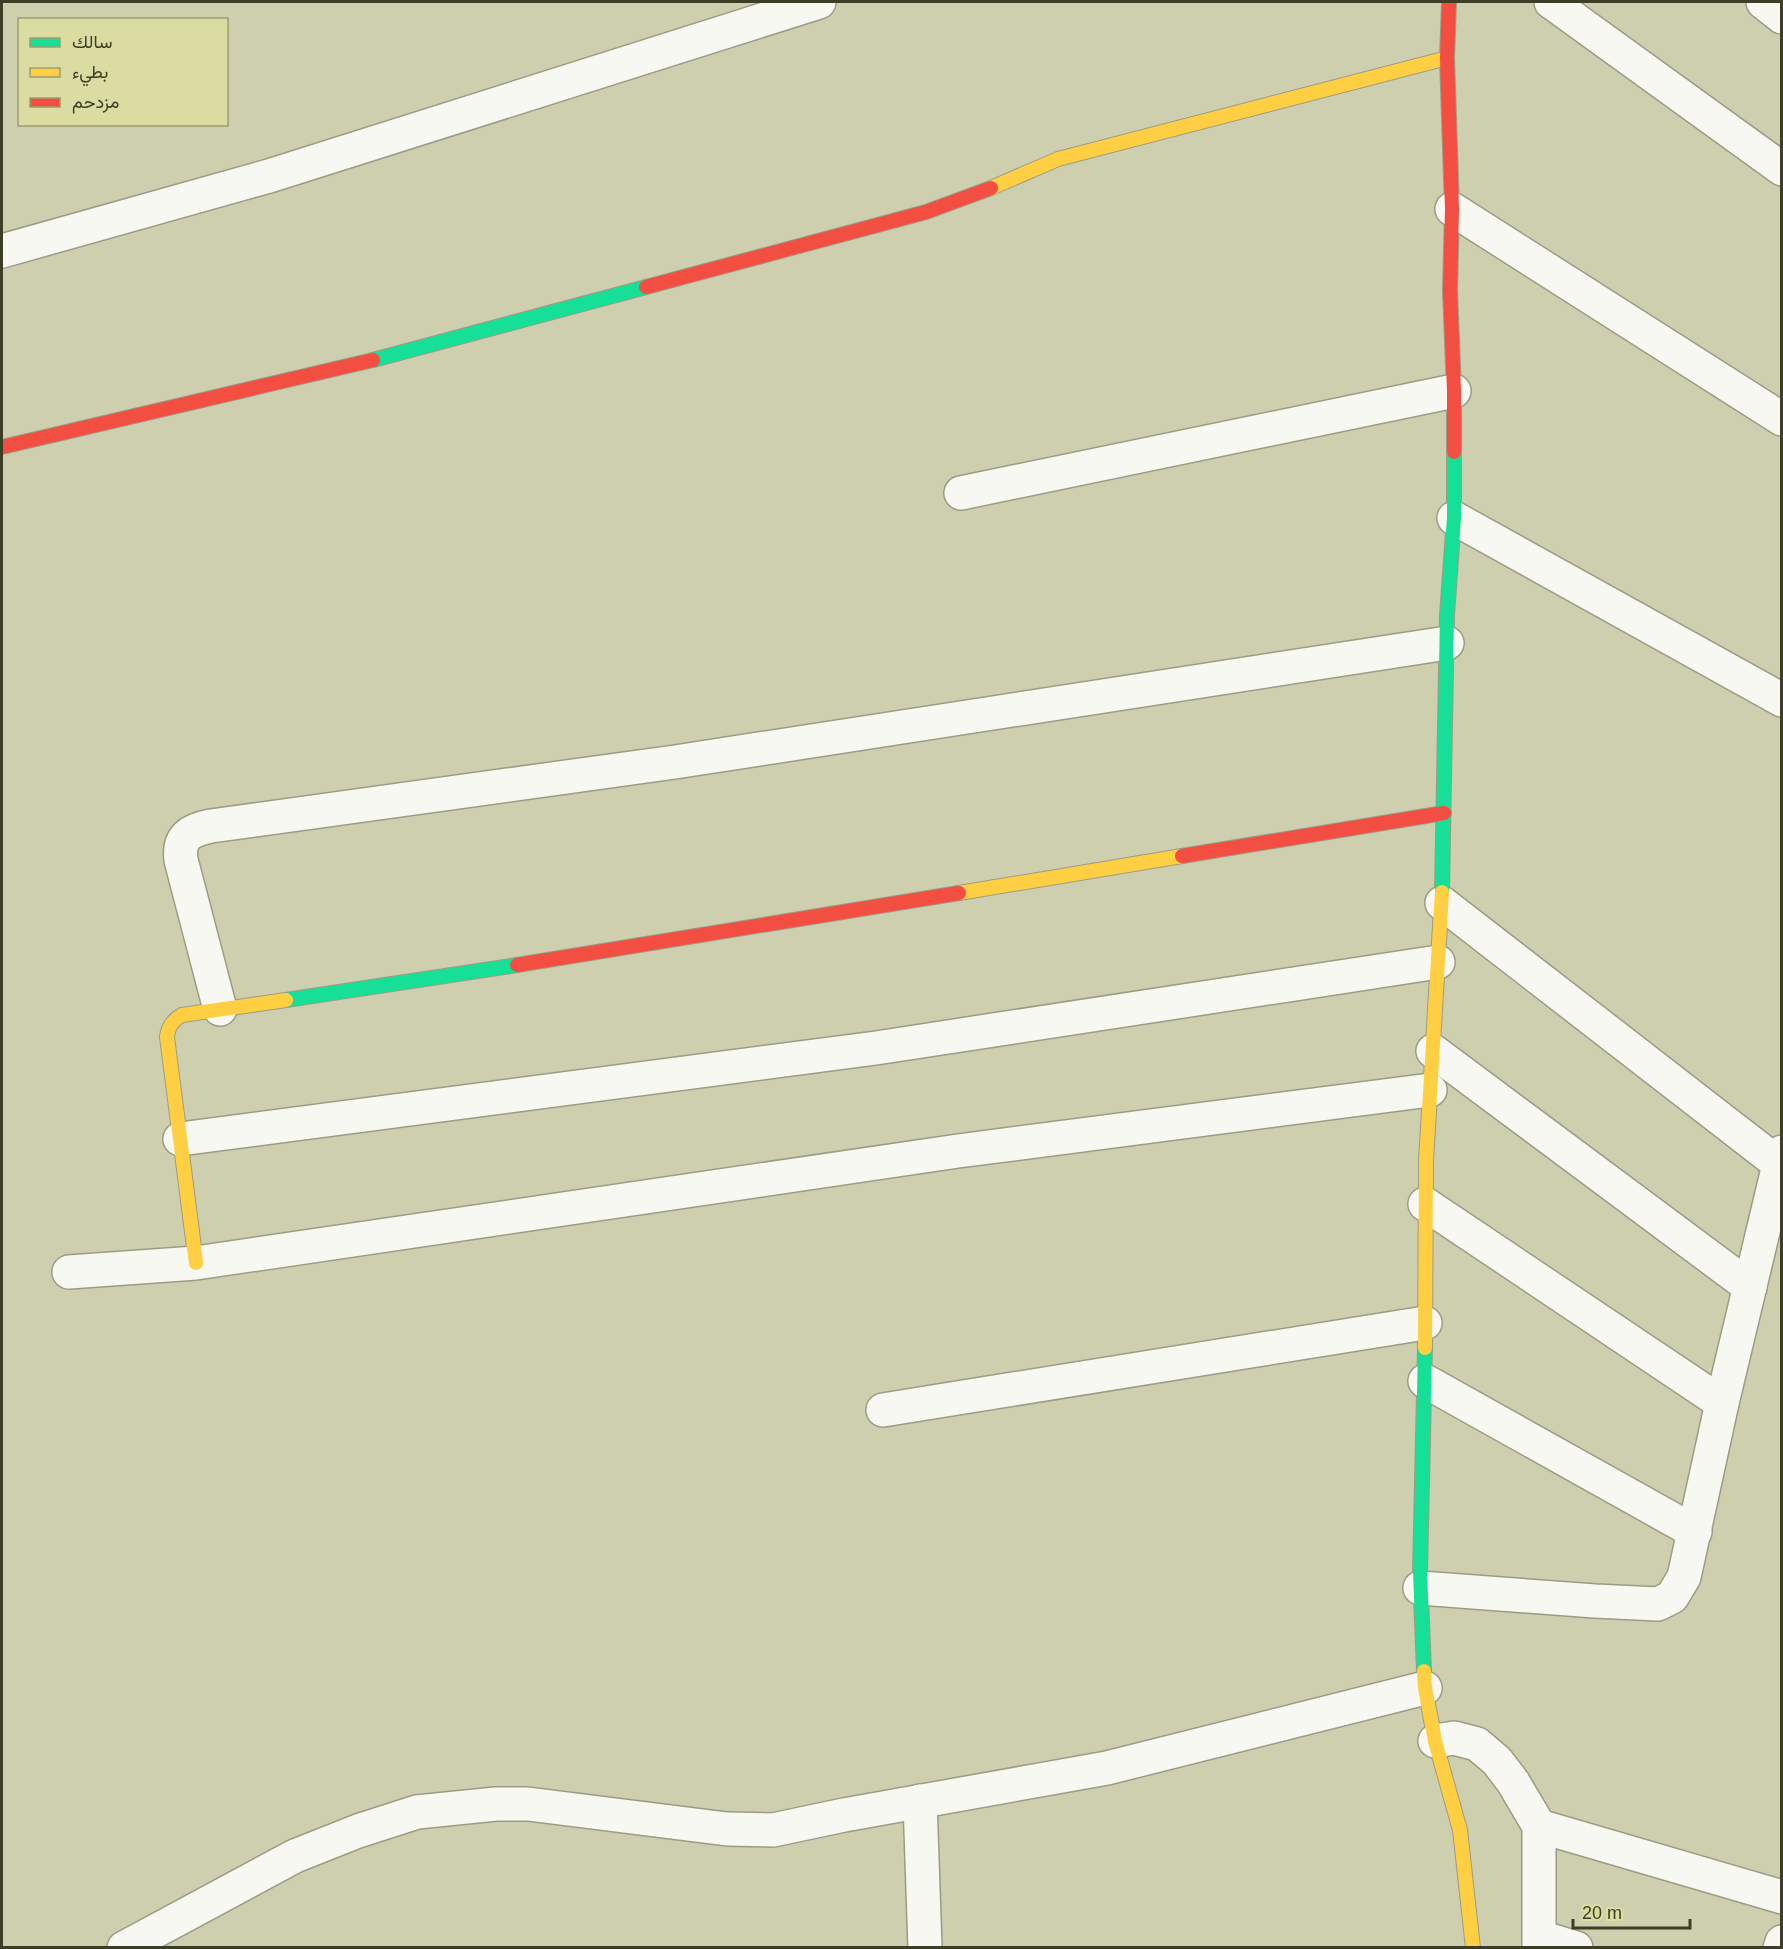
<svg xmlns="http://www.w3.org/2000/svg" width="1783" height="1949" font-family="Arial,Vazirmatn,sans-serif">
	<rect width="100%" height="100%" fill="#cdcfaf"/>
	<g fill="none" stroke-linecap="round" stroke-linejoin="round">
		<defs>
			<g id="street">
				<path d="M1551,2L1782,169"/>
				<path d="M1763,2L1782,17"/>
				<path d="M1452,209L1782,419"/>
				<path d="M2,251L269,176L819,2"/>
				<path d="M961,493L1454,391"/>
				<path d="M1454,518L1782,700"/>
				<path d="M1442,903L1779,1164"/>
				<path d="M220,1009L181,860C178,836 191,830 211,826L675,762L1447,643"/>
				<path d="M1433,1051L1750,1287"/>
				<path d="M180,1139L876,1048L1438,962"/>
				<path d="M1425,1204L1722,1403"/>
				<path d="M69,1272L196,1263L958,1151L1430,1090"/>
				<path d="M1425,1381L1695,1532"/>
				<path d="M883,1410L1425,1323"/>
				<path d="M1420,1588L1595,1601L1658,1604L1672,1597L1684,1577L1722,1403L1782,1152"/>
				<path d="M1435,1741L1454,1738L1477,1744L1497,1761L1513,1782L1539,1826V1948"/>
				<path d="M920,1801L925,1948"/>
				<path d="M1539,1826L1782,1897"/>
				<path d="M1540,1937L1576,1948"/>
				<path d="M124,1948L295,1856L358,1831L417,1812L496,1804H528L727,1829L773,1830L844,1815L1107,1768L1425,1688"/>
				<path d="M1780,1948L1782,1942"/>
			</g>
			<g id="fast">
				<path d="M373,360L646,287"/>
				<path d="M1442,892L1447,615L1454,518V452"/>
				<path d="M286,1000L517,965"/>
				<path d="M1424,1671L1420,1572L1425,1348"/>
			</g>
			<g id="slow">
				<path d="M991,188L1058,159L1447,58"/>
				<path d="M959,893L1182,856"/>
				<path d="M196,1263L167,1037C168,1026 173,1020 182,1015L286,1000"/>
				<path d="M1425,1348L1426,1161L1442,892"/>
				<path d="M1424,1671L1425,1688L1435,1741L1460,1830L1473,1948"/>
			</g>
			<g id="jam">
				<path d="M1449,2L1447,58L1452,209L1450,291L1454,391V452"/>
				<path d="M646,287L926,212L991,188"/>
				<path d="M2,447L373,360"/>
				<path d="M1182,856L1444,813"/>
				<path d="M517,965L959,893"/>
			</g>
		</defs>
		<use href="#street" stroke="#9c9c84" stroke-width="36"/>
		<use href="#fast" stroke="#9c9c84" stroke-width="16"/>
		<use href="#slow" stroke="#9c9c84" stroke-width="16"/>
		<use href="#jam" stroke="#9c9c84" stroke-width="16"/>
		<use href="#street" stroke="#f8f8f3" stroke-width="33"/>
		<use href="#fast" stroke="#16e098" stroke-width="14"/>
		<use href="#slow" stroke="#ffcf43" stroke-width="14"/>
		<use href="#jam" stroke="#f24e42" stroke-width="14"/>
	</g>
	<rect width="1783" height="1949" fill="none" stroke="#3d3e26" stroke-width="6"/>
	<rect x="18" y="18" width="210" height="108" fill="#dadca2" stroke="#9b9d70" stroke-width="1.5"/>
	<rect x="30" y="38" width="30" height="9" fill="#16e098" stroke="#9b9d70" stroke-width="1.5"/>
	<text x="72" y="48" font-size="18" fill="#3d3e26">سالك</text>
	<rect x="30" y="68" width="30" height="9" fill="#ffcf43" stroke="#9b9d70" stroke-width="1.5"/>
	<text x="72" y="78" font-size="18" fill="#3d3e26">بطيء</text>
	<rect x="30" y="98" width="30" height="9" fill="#f24e42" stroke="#9b9d70" stroke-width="1.5"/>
	<text x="72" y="108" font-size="18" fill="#3d3e26">مزدحم</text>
	<path d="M1573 1919v9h117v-9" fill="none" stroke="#3d3e26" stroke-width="3"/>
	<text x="1582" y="1919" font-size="18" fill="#3d3e26" stroke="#dadca2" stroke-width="4.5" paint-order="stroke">20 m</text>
</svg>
